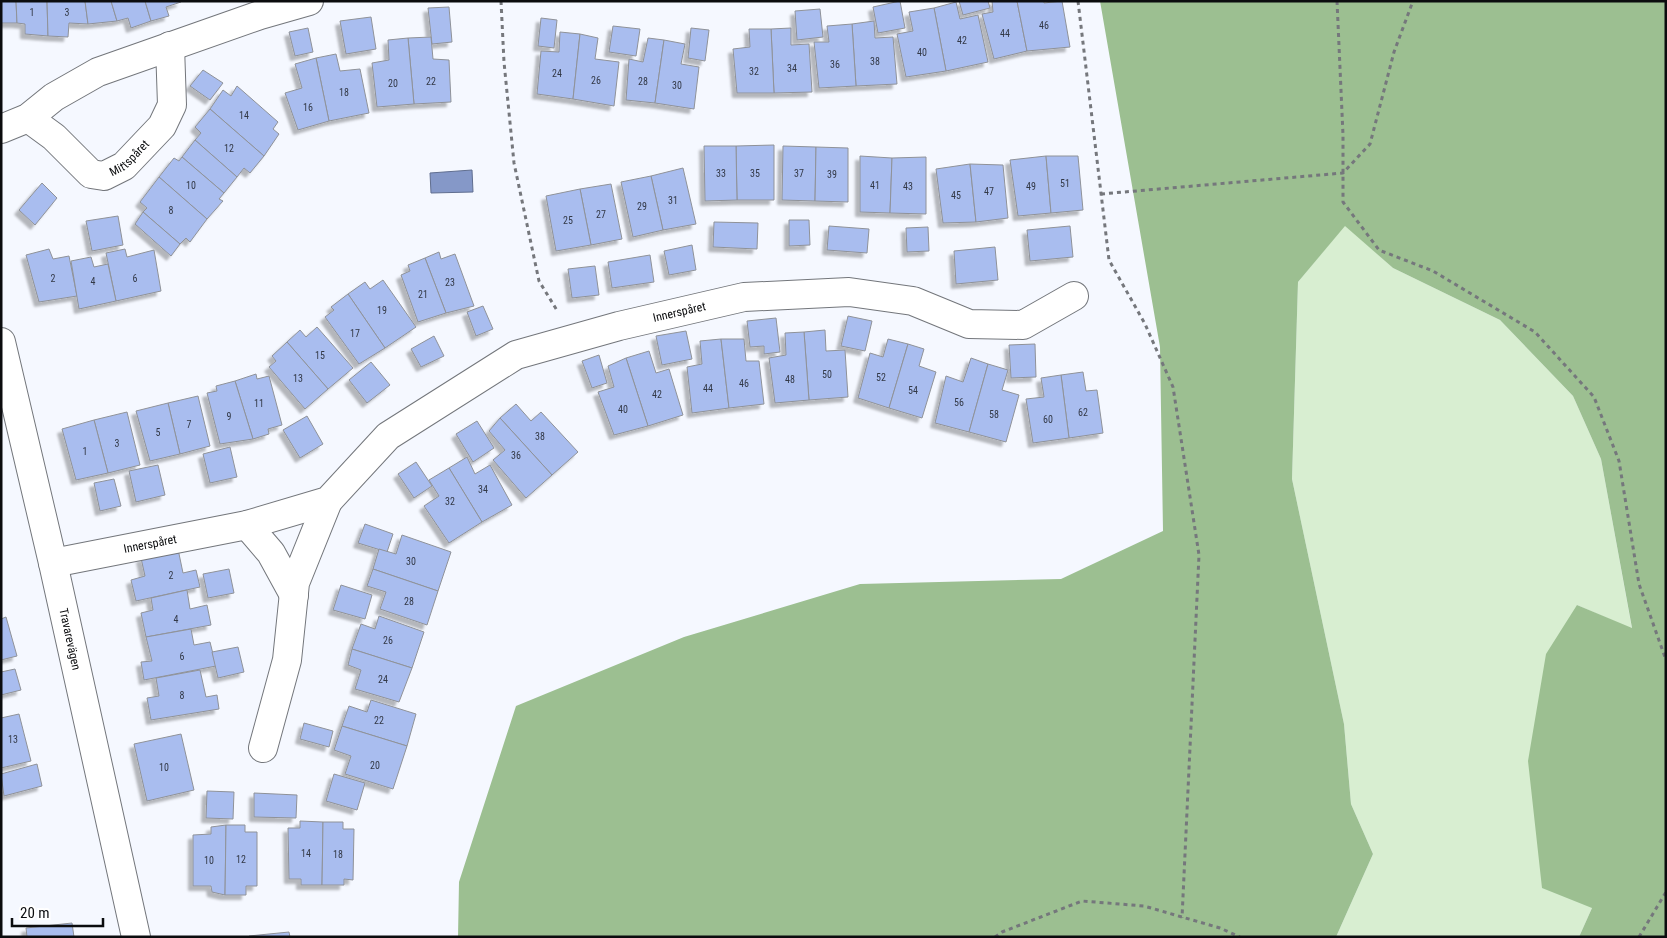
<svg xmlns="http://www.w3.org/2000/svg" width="1667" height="938" font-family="'Roboto Condensed',sans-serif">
	<defs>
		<filter id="shadow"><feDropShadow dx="-4.5" dy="4.5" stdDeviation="1" flood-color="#0004"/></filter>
	</defs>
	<rect width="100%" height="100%" fill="#f5f8ff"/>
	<path fill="#d8eed1" d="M1345,225L1393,268L1500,320L1573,396L1601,459L1632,629L1577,605L1592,908L1579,937H1336L1373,854L1351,804L1344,724L1292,479L1298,282Z"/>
	<path fill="#9cbf91" d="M1100,1H1666V937H1579L1592,908L1542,888L1528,761L1546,654L1577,605L1632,628L1601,459L1573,396L1500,320L1393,268L1345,226L1298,282L1292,479L1344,724L1351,804L1373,854L1336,937H458L459,882L516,706L684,637L860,584L1061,579L1163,531L1160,347Z"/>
	<path fill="#8598c8" stroke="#606e90" d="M472,170L473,192L431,193L430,173Z"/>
	<g fill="#a9bdef" stroke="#8f9298" filter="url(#shadow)">
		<path d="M1,1H16L17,23H1Z"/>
		<path d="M16,1H47L48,36L25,34V24L17,23Z"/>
		<path d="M47,1H85L88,24L69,23L68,37L48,36Z"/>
		<path d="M85,1H111L117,21L88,24Z"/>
		<path d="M111,1H145L151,21L131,28L128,18L117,21Z"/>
		<path d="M145,1H181V2L166,7L169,16L151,21Z"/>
		<path d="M900,1L905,28L878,33L873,7Z"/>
		<path d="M959,1H988L990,8L963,15Z"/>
		<path d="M992,1H1017L1027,51L994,59L982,14L993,12Z"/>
		<path d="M1017,1H1044V3L1062,1L1070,47L1027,51Z"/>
		<path d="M956,2L960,19L978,15L988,62L946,71L934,8Z"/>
		<path d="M449,7L452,42L432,44L428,8Z"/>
		<path d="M934,8L946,71L906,77L897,34L913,31L909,12Z"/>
		<path d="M820,9L823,37L797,40L795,11Z"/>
		<path d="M371,17L376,49L346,54L340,21Z"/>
		<path d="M541,18L557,20L554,48L538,46Z"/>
		<path d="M874,21L875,38L893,37L897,84L856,86L852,24Z"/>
		<path d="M852,24L856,86L819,88L814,42H829L827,26Z"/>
		<path d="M613,26L640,29L636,56L609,52Z"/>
		<path d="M308,28L313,52L295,56L289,32Z"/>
		<path d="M691,28L709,30L705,61L688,58Z"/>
		<path d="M791,28V45L809,44L812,92L774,93L771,29Z"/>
		<path d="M749,29H771L774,93H737L733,49L750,47Z"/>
		<path d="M560,32L580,34L573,99L537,94L541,51L559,52Z"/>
		<path d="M580,34L598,38L595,59L619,62L614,106L573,99Z"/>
		<path d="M431,37L433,59L449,60L451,102L414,104L408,38Z"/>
		<path d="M408,38L414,104L377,107L372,63L389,60L388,40Z"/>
		<path d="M648,38L664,40L655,103L626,100L629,59L643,62Z"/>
		<path d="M664,40L685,44L681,64L699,67L694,109L655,103Z"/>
		<path d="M336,54L340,71L360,69L369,113L329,121L316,58Z"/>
		<path d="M316,58L329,121L298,130L285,93L302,88L295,64Z"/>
		<path d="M203,70L223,83L210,100L190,86Z"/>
		<path d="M237,86L278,122L273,129L279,134L264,156L210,109L223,90L231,96Z"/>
		<path d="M210,109L264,156L250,173L244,168L237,177L195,140L201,133L195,127Z"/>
		<path d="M195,140L237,177L224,193L182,157Z"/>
		<path d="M774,145V200H737L736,146Z"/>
		<path d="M704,146H736L737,200L705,201Z"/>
		<path d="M783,146L816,147L815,201L782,200Z"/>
		<path d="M816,147L848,148V202L815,201Z"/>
		<path d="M860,156L892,158L890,213L860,212Z"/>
		<path d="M1046,156L1051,213L1018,216L1010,160Z"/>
		<path d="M1046,156H1078L1083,210L1051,213Z"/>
		<path d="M182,157L224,193L219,199L223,201L207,219L159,177L174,158L179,161Z"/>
		<path d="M926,157V214L890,213L892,158Z"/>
		<path d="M970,164L976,222L943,223L936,169Z"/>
		<path d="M970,164L1003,165L1008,218L976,222Z"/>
		<path d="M683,168L696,224L663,230L651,176Z"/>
		<path d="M651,176L663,230L633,237L621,182Z"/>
		<path d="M159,177L207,219L190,242L186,238L180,244L143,212L147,208L140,202Z"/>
		<path d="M42,183L57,198L35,225L19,210Z"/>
		<path d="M611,184L622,239L591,245L580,189Z"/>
		<path d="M580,189L591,245L556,251L546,196Z"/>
		<path d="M143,212L180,244L171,256L135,224Z"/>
		<path d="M118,216L123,245L92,251L86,221Z"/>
		<path d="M789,220H809L810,245L789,246Z"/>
		<path d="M714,222L758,223L757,249L713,247Z"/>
		<path d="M829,226L869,229L867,253L827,250Z"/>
		<path d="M1070,226L1073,257L1030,261L1027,230Z"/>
		<path d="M928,227L929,251L907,252L906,228Z"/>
		<path d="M692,245L696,270L669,275L664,251Z"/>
		<path d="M995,247L998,280L956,284L954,251Z"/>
		<path d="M49,249L53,259L69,256L77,296L39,302L26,255Z"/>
		<path d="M125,249L127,257L154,250L161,291L116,301L106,253Z"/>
		<path d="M439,252L441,259L455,254L474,306L446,313L425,258Z"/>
		<path d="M650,255L654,282L612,288L608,262Z"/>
		<path d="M91,257L94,267L108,264L116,301L79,309L71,261Z"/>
		<path d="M425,258L446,313L418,322L401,275L410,271L408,265Z"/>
		<path d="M595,266L599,295L572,298L568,269Z"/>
		<path d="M383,280L416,327L385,348L348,294L365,282L370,289Z"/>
		<path d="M348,294L385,348L359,364L325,317L334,310L331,307Z"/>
		<path d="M483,306L493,329L476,336L467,312Z"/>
		<path d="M848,316L872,321L865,351L841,346Z"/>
		<path d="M776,318L780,352L764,354V346L750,347L747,321Z"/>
		<path d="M317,327L353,368L328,389L287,342L300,330L306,337Z"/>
		<path d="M825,330L826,351L845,350L848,397L809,400L804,332Z"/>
		<path d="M686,331L692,359L662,365L656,336Z"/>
		<path d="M804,332L809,400L775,403L769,358L786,355L785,333Z"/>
		<path d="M434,336L444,356L421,367L411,349Z"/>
		<path d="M721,339L729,408L692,413L687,367L702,364L700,341Z"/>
		<path d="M721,339H744L746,361H759L764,404L729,408Z"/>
		<path d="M888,339L908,344L889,408L858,398L870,353L883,357Z"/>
		<path d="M287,342L328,389L305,409L269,367L276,361L272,356Z"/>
		<path d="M908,344L924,349L919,366L936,372L922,418L889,408Z"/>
		<path d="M1035,344L1036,377L1011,378L1009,345Z"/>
		<path d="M649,351L656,373L669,369L683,415L648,426L626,358Z"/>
		<path d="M599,355L607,383L592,388L582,361Z"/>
		<path d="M626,358L648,426L614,435L598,392L614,387L608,366Z"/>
		<path d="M971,358L988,364L969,432L935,423L946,376L963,382Z"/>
		<path d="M371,362L390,385L367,403L349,380Z"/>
		<path d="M988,364L1008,370L1002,390L1019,395L1006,442L969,432Z"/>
		<path d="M1083,372L1086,391L1097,390L1103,433L1069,438L1061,375Z"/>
		<path d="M256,374L257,379L269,376L282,425L268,429L269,434L253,439L235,381Z"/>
		<path d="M1061,375L1069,438L1033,443L1026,399L1044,397L1041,378Z"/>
		<path d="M235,381L253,439L220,444L207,393L217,391L216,386Z"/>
		<path d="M198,396L210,446L180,454L168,403Z"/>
		<path d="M168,403L180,454L150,461L136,411Z"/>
		<path d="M516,404L531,421L541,412L578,452L552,475L500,418Z"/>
		<path d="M127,412L140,465L108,473L94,420Z"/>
		<path d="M307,416L323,444L300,458L283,430Z"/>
		<path d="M500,418L552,475L526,498L493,460L505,450L489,431Z"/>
		<path d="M94,420L108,473L76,480L62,429Z"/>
		<path d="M477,421L494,448L473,462L456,434Z"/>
		<path d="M230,447L237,477L210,483L203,454Z"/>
		<path d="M467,457L475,474L490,465L512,505L482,522L449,468Z"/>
		<path d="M416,462L432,486L414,498L398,474Z"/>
		<path d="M158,465L165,495L136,502L129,471Z"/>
		<path d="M449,468L482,522L449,543L424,506L439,496L429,480Z"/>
		<path d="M114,479L121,506L100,511L94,483Z"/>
		<path d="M365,524L393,534L387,552L358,543Z"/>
		<path d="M402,535L451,552L438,591L373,569L379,549L396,554Z"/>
		<path d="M178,549L183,573L196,570L200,587L136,601L131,580L145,576L141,558Z"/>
		<path d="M229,569L234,593L208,598L203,574Z"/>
		<path d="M373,569L438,591L427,625L380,609L386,592L367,586Z"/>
		<path d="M341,585L372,595L365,619L333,610Z"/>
		<path d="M187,590L190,609L207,605L211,625L146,637L141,613L153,610L151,598Z"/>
		<path d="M379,616L424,632L412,668L352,649L361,624L375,629Z"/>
		<path d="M6,617L17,656L1,660V619Z"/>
		<path d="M191,629L194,645L210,642L216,666L144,680L141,662L152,661L146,637Z"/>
		<path d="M238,647L244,672L218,678L212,652Z"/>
		<path d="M352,649L412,668L399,702L355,689L361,670L348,665Z"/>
		<path d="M15,669L21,690L1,695V672Z"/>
		<path d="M200,670L206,697L217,695L219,709L151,720L147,698L159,696L156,678Z"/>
		<path d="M371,700L416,714L407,746L342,726L349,706L367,712Z"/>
		<path d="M19,714L31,761L1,768V718Z"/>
		<path d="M304,723L333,731L329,747L300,739Z"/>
		<path d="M342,726L407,746L393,789L345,774L351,756L334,750Z"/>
		<path d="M181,734L194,790L147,801L134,744Z"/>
		<path d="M37,764L42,786L4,796L1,774Z"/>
		<path d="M334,774L365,783L357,810L326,801Z"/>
		<path d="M207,791L234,792L233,819L206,818Z"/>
		<path d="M254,793L297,795L296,818L254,817Z"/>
		<path d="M300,821L323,822L322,885H301V879H289L288,828H300Z"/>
		<path d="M323,822H343V829H354L353,880L344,879V885H322Z"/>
		<path d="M226,825L225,895L212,892L211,886H193V835L211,834V827Z"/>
		<path d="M226,825H245V832H257V886H246V895H225Z"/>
		<path d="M72,923L74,937H27L26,928Z"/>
		<path d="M289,932L290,937H249V936Z"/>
	</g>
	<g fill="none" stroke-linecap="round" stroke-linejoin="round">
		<defs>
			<g id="minor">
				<path id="s1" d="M28,118L54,137L91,174L104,176L124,166L162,126L172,105L170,46"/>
				<path d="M1,129L28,118L54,97L98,72L260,15L309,1"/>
				<path id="s2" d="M1,342L53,563L136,937"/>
				<path d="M247,525L271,553L294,595"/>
				<path id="s3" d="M53,563L247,525L328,501L388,436L516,355L619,326L744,297L849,292L913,301L969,324L1023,325L1074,296"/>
				<path d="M263,748L287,660L295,583L328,501"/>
			</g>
		</defs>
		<use href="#minor" stroke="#73767b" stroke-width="30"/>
		<g stroke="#75777c" stroke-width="3" stroke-dasharray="4 4" stroke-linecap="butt">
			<path d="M501,1L504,62L514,163L539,281L558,312"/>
			<path d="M1078,1L1109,260L1145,324L1173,387L1199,555L1182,918"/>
			<path d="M1337,1L1343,135V202L1379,250L1433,271L1535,332L1594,397L1619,461L1639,584L1666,660"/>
			<path d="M1101,194L1343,173L1370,144L1394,52L1413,1"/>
			<path d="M995,937L1002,932L1082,901L1144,906L1220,928L1240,937"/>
			<path d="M1639,937L1666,892"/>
		</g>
		<use href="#minor" stroke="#fff" stroke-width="28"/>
	</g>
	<g text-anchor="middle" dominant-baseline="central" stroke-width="4" stroke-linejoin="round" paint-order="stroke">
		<g font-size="10" fill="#323846">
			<text x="32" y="12">1</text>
			<text x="67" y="12">3</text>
			<text x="1044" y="25">46</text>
			<text x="1005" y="33">44</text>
			<text x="962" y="40">42</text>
			<text x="922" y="52">40</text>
			<text x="875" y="61">38</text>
			<text x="835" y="64">36</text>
			<text x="792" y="68">34</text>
			<text x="754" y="71">32</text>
			<text x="557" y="73">24</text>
			<text x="596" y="80">26</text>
			<text x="431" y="81">22</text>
			<text x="643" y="81">28</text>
			<text x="393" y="83">20</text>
			<text x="677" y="85">30</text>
			<text x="344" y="92">18</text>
			<text x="308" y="107">16</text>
			<text x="244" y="115">14</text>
			<text x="229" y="148">12</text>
			<text x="721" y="173">33</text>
			<text x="755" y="173">35</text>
			<text x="799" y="173">37</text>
			<text x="832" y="174">39</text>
			<text x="1065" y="183">51</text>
			<text x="191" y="185">10</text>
			<text x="875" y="185">41</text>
			<text x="908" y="186">43</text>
			<text x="1031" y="186">49</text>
			<text x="989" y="191">47</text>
			<text x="956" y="195">45</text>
			<text x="673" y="200">31</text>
			<text x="642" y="206">29</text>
			<text x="171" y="210">8</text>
			<text x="601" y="214">27</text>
			<text x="568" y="220">25</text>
			<text x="53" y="278">2</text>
			<text x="135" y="278">6</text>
			<text x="93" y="281">4</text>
			<text x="450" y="282">23</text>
			<text x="423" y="294">21</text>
			<text x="382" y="310">19</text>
			<text x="355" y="333">17</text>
			<text x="320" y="355">15</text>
			<text x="827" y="374">50</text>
			<text x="881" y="377">52</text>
			<text x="298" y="378">13</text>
			<text x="790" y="379">48</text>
			<text x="744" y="383">46</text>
			<text x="708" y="388">44</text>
			<text x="913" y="390">54</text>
			<text x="657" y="394">42</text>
			<text x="959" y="402">56</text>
			<text x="259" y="403">11</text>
			<text x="623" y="409">40</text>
			<text x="1083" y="412">62</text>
			<text x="994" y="414">58</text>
			<text x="229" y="416">9</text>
			<text x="1048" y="419">60</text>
			<text x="189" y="424">7</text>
			<text x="158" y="432">5</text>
			<text x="540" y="436">38</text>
			<text x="117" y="443">3</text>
			<text x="85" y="451">1</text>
			<text x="516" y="455">36</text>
			<text x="483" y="489">34</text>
			<text x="450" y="501">32</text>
			<text x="411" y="561">30</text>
			<text x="171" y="575">2</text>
			<text x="409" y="601">28</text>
			<text x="176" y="619">4</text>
			<text x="388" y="640">26</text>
			<text x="182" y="656">6</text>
			<text x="383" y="679">24</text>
			<text x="182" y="695">8</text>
			<text x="379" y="720">22</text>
			<text x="13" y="739">13</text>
			<text x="375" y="765">20</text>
			<text x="164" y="767">10</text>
			<text x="306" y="853">14</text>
			<text x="338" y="854">18</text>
			<text x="241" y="859">12</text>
			<text x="209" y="860">10</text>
		</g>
		<g font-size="12" fill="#0b0c0e" stroke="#fff">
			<text stroke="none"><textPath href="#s1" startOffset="129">Mittspåret</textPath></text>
			<text stroke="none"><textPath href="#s3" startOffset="691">Innerspåret</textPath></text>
			<text stroke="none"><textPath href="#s3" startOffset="99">Innerspåret</textPath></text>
			<text stroke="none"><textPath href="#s2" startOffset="305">Travarevägen</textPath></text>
		</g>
	</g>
	<rect width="1667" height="938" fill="none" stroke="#0b0c0e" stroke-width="5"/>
	<path d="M12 918v8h91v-8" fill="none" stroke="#0b0c0e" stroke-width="2.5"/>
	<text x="20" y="918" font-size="15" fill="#0b0c0e" stroke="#ffffff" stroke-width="4" paint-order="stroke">20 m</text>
</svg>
